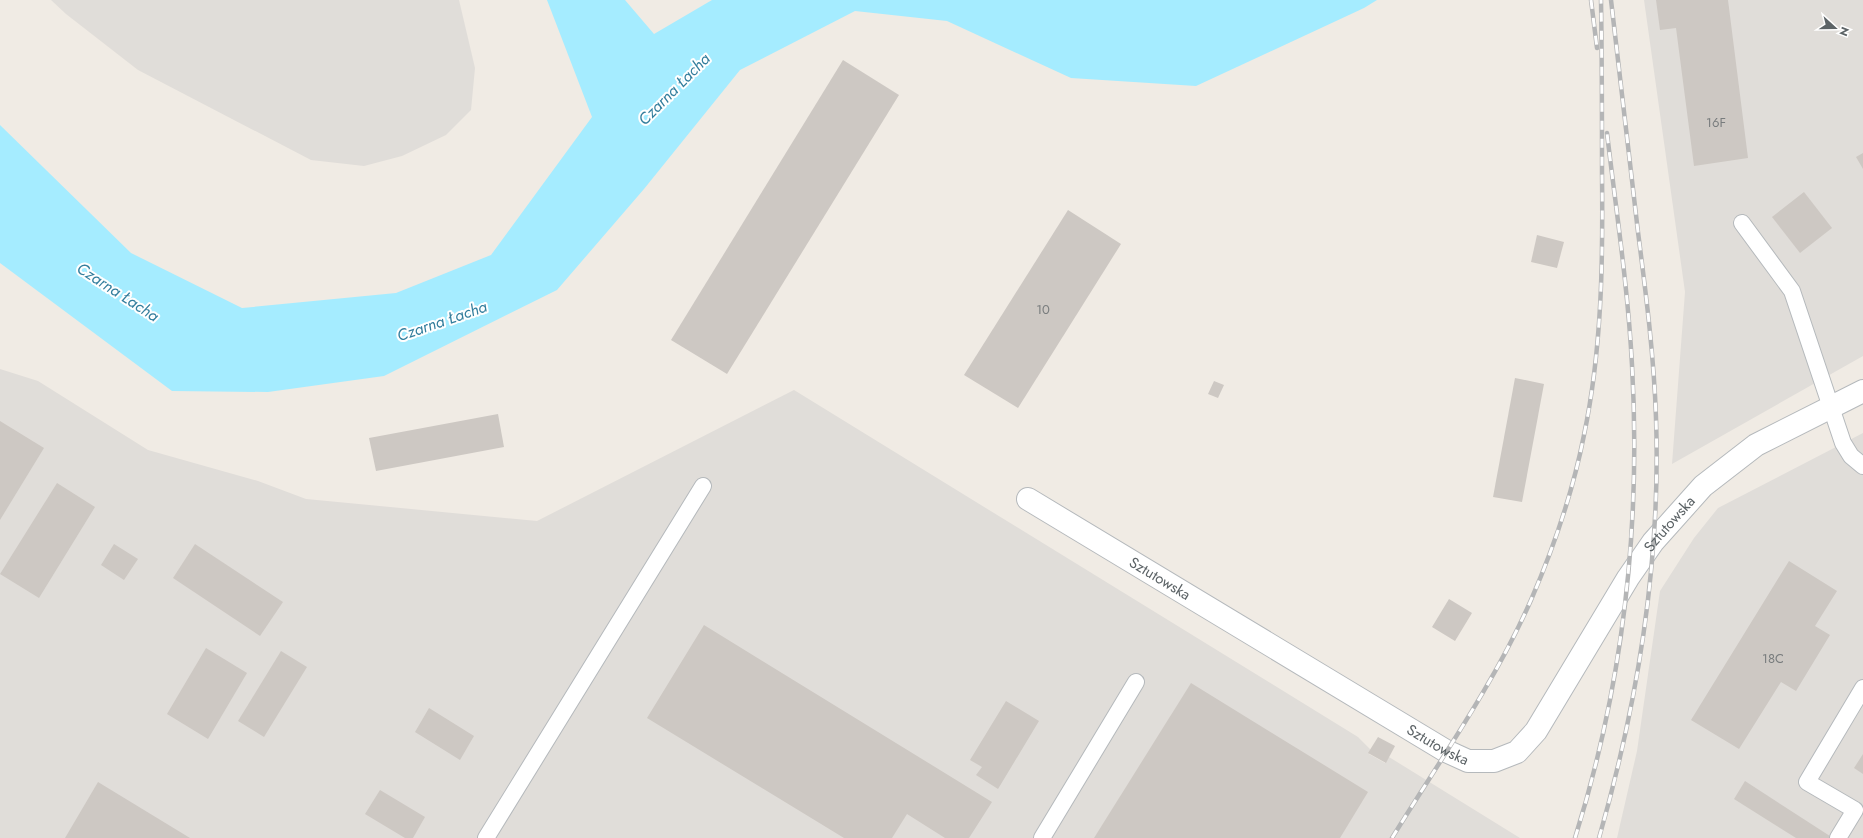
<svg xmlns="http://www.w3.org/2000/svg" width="1863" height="838" font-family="Jost,sans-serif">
	<rect width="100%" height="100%" fill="#f0ebe4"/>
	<g fill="#e0ddd9">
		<path d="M51,0H459L475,68L471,110L446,135L402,156L364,166L311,160L138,70L66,14Z"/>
		<path d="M1644,0H1863V356L1672,464L1685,292Z"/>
		<path d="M0,369L38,381L148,450L258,481L306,499L537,521L794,390L1358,737L1371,750L1369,754L1385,763L1389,757L1520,838H0Z"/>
		<path d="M1863,433V838H1617L1637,751L1660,591L1694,538L1718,508Z"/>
	</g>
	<path fill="#a5ecff" d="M547,0H625L654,34L712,0H1377L1364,8L1196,86L1071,78L947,21L855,11L740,70L644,189L557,290L384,376L268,392L172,391L0,263V125L131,253L242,308L396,293L491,255L592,117Z"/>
	<g fill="#cdc8c3">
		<path d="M1656,0H1728L1748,158L1694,166L1676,28L1660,30Z"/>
		<path d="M843,60L899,95L727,374L671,340Z"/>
		<path d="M1863,153V169L1856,157Z"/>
		<path d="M1804,192L1832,228L1800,253L1772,217Z"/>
		<path d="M1068,210L1121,244L1018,408L964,375Z"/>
		<path d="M1537,235L1564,242L1557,268L1531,262Z"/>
		<path d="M1515,378L1544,384L1522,502L1493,497Z"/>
		<path d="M1214,381L1224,385L1218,398L1208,394Z"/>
		<path d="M498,414L504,447L376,471L369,438Z"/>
		<path d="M0,421L44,448L0,520Z"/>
		<path d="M57,483L95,507L39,598L0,574Z"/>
		<path d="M114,544L138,559L124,580L101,565Z"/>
		<path d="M195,544L283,602L260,636L173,578Z"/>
		<path d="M1789,561L1837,591L1815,626L1830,635L1796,691L1781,682L1739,749L1691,720Z"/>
		<path d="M1449,599L1472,613L1455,641L1432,627Z"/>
		<path d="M704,625L992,802L969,838H945L907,814L892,838H844L647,718Z"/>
		<path d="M206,648L247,673L208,739L167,714Z"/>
		<path d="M281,651L307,667L264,737L238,721Z"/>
		<path d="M1191,683L1368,792L1340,838H1094Z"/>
		<path d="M1006,701L1039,721L998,789L976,775L982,767L970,760Z"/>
		<path d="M429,708L474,736L460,760L415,732Z"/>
		<path d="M1378,737L1395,746L1386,763L1368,753Z"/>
		<path d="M1863,754V774L1854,768Z"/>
		<path d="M1745,781L1833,838H1796L1734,799Z"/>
		<path d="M98,782L190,838H65Z"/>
		<path d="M380,790L425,817L413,838H405L365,814Z"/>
	</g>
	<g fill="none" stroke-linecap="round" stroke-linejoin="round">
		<defs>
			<g id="lane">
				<path d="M1742,223L1792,291L1843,443L1851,456L1863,466"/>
				<path d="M486,838L703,486"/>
				<path d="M1042,838L1136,682"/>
				<path d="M1838,838L1855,810L1807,782L1863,688"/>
			</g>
			<g id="street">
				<path id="s1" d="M1028,499L1446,751L1468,761H1494L1517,752L1536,731L1628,578L1653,542L1703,486L1756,445L1863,391"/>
			</g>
		</defs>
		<use href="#lane" stroke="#b5b9bc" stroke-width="18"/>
		<use href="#street" stroke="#b5b9bc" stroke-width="24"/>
		<use href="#lane" stroke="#fff" stroke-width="16"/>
		<use href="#street" stroke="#fff" stroke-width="22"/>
		<defs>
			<g id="rail">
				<path d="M1591,0L1597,48"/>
				<path d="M1392,838C1440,760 1494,684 1531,600C1554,547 1573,491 1584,435C1602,349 1603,261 1602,174C1602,116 1602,58 1601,0"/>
				<path d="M1575,838C1623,685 1641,524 1632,365C1628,287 1616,210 1607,133"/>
				<path d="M1599,838C1638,702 1661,561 1656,418C1654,356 1646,294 1638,232C1629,155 1620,77 1611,0"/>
			</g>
		</defs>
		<use href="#rail" stroke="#b4b5b6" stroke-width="4.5"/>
		<use href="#rail" stroke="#fff" stroke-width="3" stroke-dasharray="9" stroke-linecap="butt"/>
	</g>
	<g text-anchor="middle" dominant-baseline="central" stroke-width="4" stroke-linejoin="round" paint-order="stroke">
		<g font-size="13" fill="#787c7d">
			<text x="1716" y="122">16F</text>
			<text x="1043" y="309">10</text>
			<text x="1773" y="658">18C</text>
		</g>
		<g font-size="15" fill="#5c6366" stroke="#fff">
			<text stroke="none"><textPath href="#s1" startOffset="838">Sztutowska</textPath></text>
			<text stroke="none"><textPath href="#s1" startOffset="154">Sztutowska</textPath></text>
			<text stroke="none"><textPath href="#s1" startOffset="478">Sztutowska</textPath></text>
		</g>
		<g font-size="16" font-style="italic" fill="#337e9d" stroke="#fff">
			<text transform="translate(674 89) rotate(-45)">Czarna Łacha</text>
			<text transform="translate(118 292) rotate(33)">Czarna Łacha</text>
			<text transform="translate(442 321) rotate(-19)">Czarna Łacha</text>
		</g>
	</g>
	<g transform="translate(1835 28) rotate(111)" stroke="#ffffff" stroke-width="3" paint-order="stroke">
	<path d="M0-3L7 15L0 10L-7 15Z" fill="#5c6366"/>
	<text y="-6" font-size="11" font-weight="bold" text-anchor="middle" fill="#5c6366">N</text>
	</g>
</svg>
